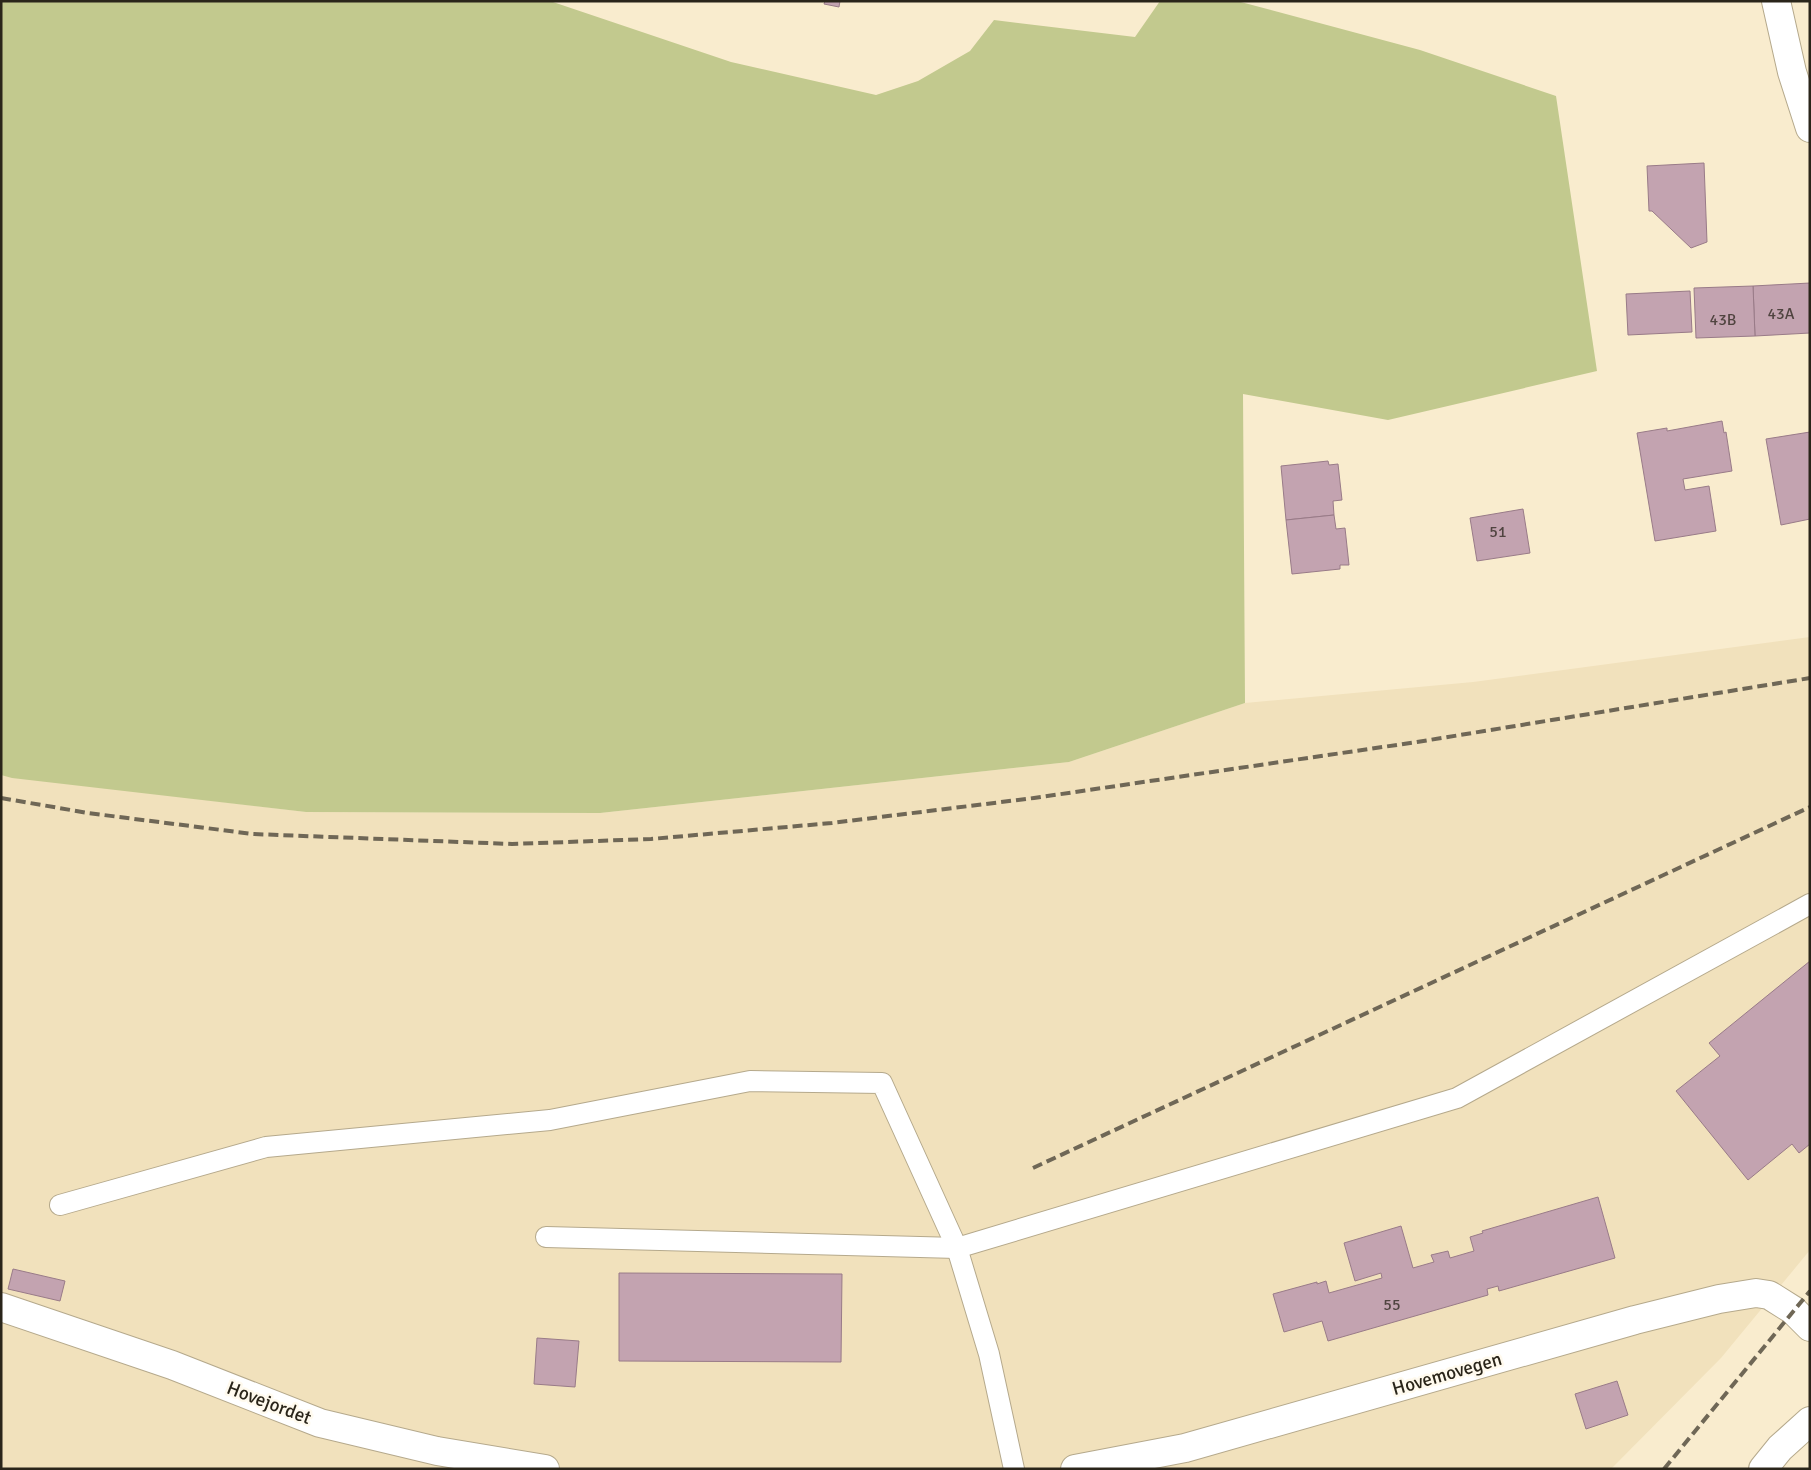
<svg xmlns="http://www.w3.org/2000/svg" width="1811" height="1470" font-family="Signika,sans-serif">
	<rect width="100%" height="100%" fill="#f9ecce"/>
	<path fill="#f1e1bc" d="M1810,637V1250L1721,1358L1611,1469H1V775L306,812L600,813L1069,762L1245,703L1473,682Z"/>
	<path fill="#c2c98e" d="M1,1H550L731,62L876,95L918,81L970,51L994,20L1135,37L1160,1H1237L1420,50L1556,96L1597,371L1388,420L1243,394L1245,703L1069,762L600,813L306,812L12,778L1,775Z"/>
	<g fill="#c3a3b0" stroke="#997b88">
		<path d="M825,1H840L839,7L824,4Z"/>
		<path d="M1704,163L1707,242L1691,248L1652,211H1649L1647,166Z"/>
		<path d="M1810,283V333L1755,336L1753,286Z"/>
		<path d="M1753,286L1755,336L1696,338L1694,288Z"/>
		<path d="M1690,291L1692,332L1628,335L1626,294Z"/>
		<path d="M1722,421L1724,433L1726,432L1732,471L1683,479L1685,490L1709,486L1716,531L1655,541L1637,433L1667,428V431Z"/>
		<path d="M1810,432V519L1781,525L1766,439Z"/>
		<path d="M1328,461L1329,465L1338,464L1342,500L1333,501L1334,515L1286,520L1281,466Z"/>
		<path d="M1523,509L1530,553L1477,561L1470,518Z"/>
		<path d="M1334,515L1336,529L1345,528L1349,565H1340V569L1292,574L1286,520Z"/>
		<path d="M1810,961V1144L1799,1153L1792,1144L1748,1180L1676,1091L1720,1056L1709,1043Z"/>
		<path d="M1598,1197L1615,1258L1499,1291L1498,1286L1487,1289L1488,1295L1328,1341L1322,1321L1284,1332L1273,1294L1317,1282V1284L1326,1281L1329,1293L1382,1278L1381,1273L1355,1281L1344,1243L1401,1226L1413,1268L1434,1262L1431,1255L1448,1251L1450,1258L1474,1251L1470,1237L1483,1233L1482,1231Z"/>
		<path d="M13,1269L65,1281L60,1301L8,1289Z"/>
		<path d="M619,1273L842,1274L841,1362L619,1361Z"/>
		<path d="M537,1338L579,1341L575,1387L534,1384Z"/>
		<path d="M1617,1381L1628,1415L1586,1429L1575,1394Z"/>
	</g>
	<g fill="none" stroke-linecap="round" stroke-linejoin="round">
		<defs>
			<g id="service">
				<path d="M60,1205L266,1147L550,1120L750,1081L882,1083L957,1248L989,1354L1014,1469"/>
				<path d="M546,1237L957,1248L1457,1098L1810,904"/>
			</g>
			<g id="minor">
				<path d="M1776,1L1792,72L1810,128"/>
				<path d="M1,1307L172,1365L320,1423L437,1451L545,1469"/>
				<path d="M1075,1469L1185,1448L1635,1320L1719,1299L1756,1293L1769,1295L1793,1310L1810,1327"/>
				<path d="M1763,1469L1780,1448L1810,1421"/>
			</g>
		</defs>
		<use href="#service" stroke="#b5a98c" stroke-width="22"/>
		<use href="#minor" stroke="#b5a98c" stroke-width="30"/>
		<use href="#service" stroke="#fff" stroke-width="20"/>
		<use href="#minor" stroke="#fff" stroke-width="28"/>
		<g stroke="#6f6756" stroke-width="4" stroke-dasharray="10 5" stroke-linecap="butt">
			<path d="M1,798L88,813L253,834L512,844L651,839L832,823L1034,798L1417,742L1810,678"/>
			<path d="M1033,1168L1810,807"/>
			<path d="M1664,1469L1810,1291"/>
		</g>
	</g>
	<g text-anchor="middle" dominant-baseline="central" stroke-width="5" stroke-linejoin="round" paint-order="stroke">
		<g font-size="16" fill="#504440">
			<text x="1781" y="314">43A</text>
			<text x="1723" y="320">43B</text>
			<text x="1498" y="532">51</text>
			<text x="1392" y="1305">55</text>
		</g>
		<g font-size="19" fill="#2a251a" stroke="#fffaee">
			<text transform="translate(1447 1374) rotate(-16)">Hovemovegen</text>
			<text transform="translate(269 1403) rotate(21)">Hovejordet</text>
		</g>
	</g>
	<rect width="1811" height="1470" fill="none" stroke="#2a251a" stroke-width="5"/>
</svg>
